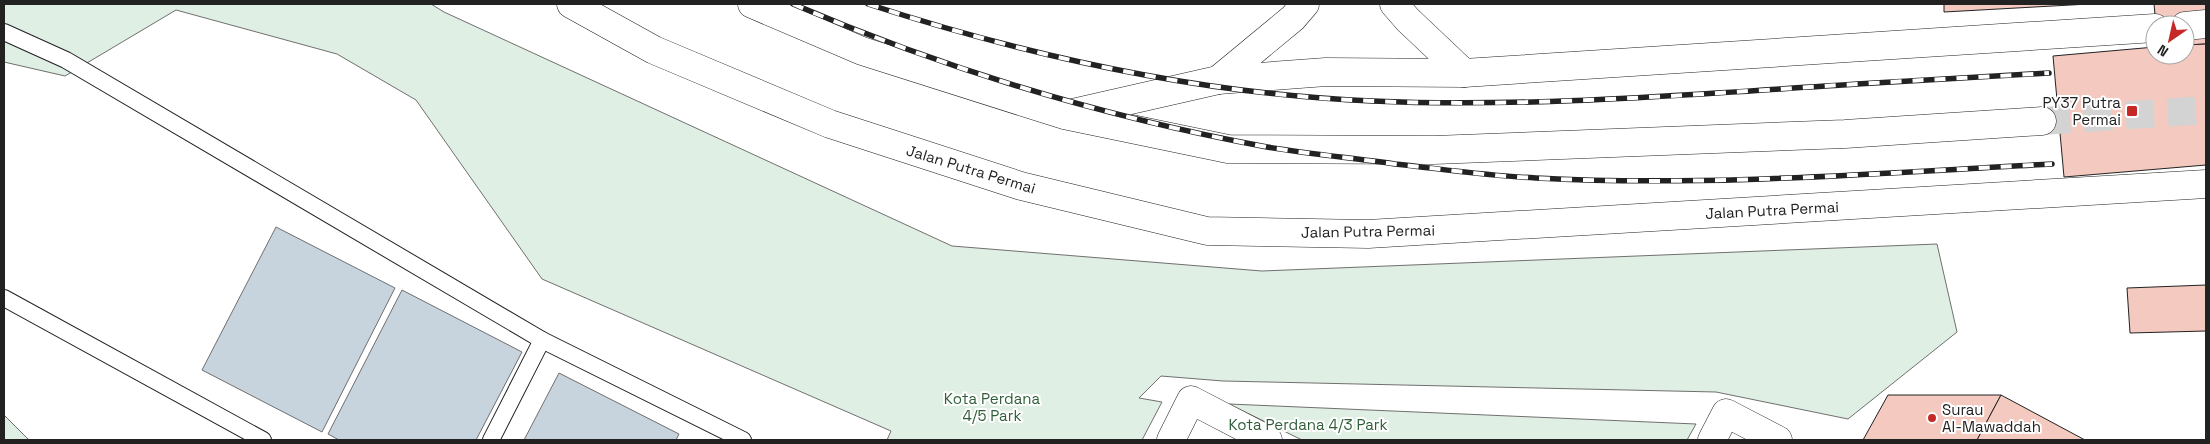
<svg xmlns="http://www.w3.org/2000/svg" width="2210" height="444" font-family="'Space Grotesk',sans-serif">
	<rect width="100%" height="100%" fill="#fff"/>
	<g fill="#e0efe3" stroke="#6f6f6f">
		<path d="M4,4H431L444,12L952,246L1262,271L1937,244L1957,332L1848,419L1716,392L1223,381L1161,376L1139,398L1162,402L1142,440H887L891,431L542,279L416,100L337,54L176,10L65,76L4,62Z"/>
		<path d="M1229,404L1696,424L1687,440H1302Z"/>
		<path d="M4,415L29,440H4Z"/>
	</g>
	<g fill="#c7d3dd" stroke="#6f6f6f">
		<path d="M276,227L395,288L322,432L202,370Z"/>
		<path d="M402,290L522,352L476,440H339L328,434Z"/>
		<path d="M559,373L679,434L676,440H524Z"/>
	</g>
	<g fill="#f3c9c0" stroke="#222">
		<path d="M1944,4H2089L1944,12Z"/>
		<path d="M2154,4H2206V44L2185,45V25H2156Z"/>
		<path d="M2206,44V165L2064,177L2053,56L2155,47V55H2185V45Z"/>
		<path d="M2206,285V331L2130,333L2127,288Z"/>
		<path d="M1888,395H2001L1977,440H1863Z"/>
		<path d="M2001,395L2085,440H1977Z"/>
	</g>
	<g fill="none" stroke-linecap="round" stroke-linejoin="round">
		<path stroke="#d3d3d3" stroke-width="28" stroke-dasharray="28 14" stroke-linecap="butt" d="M2042,121L2206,110"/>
		<defs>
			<g id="lane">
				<path d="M4,32L66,60L542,340L743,440"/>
				<path d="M4,298L263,440"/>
				<path d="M491,440L542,340"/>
			</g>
			<g id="street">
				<path d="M1171,440L1191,400L1268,440"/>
				<path d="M1712,440L1726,413L1778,440"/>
			</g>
			<g id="secondary">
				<path d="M571,4L654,50L830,124L1021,186L1207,231L1368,234L2206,184"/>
				<path d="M752,4L862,51L1064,115L1228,149L1434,150L1845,134L2042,121"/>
				<path d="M1394,4L1408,20L1464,73"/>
				<path d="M2185,26L2206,24"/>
				<path d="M1218,80L1326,72L1464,73L2155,28"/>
				<path d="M1073,113L1218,80L1293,18L1305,4"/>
			</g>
		</defs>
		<use href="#lane" stroke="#222" stroke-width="18"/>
		<use href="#street" stroke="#222" stroke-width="29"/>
		<use href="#secondary" stroke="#222" stroke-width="29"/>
		<use href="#lane" stroke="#fff" stroke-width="16"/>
		<use href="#street" stroke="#fff" stroke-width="28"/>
		<use href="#secondary" stroke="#fff" stroke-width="28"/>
		<defs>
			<g id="rail">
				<path d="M793,4C945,69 1104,117 1267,147C1309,154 1353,158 1395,164C1442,169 1489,176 1536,178C1708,187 1880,173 2052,164"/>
				<path d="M868,4C1031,57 1201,94 1372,101C1534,108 1696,94 1857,84C1921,80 1985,77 2049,73"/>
			</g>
		</defs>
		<use href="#rail" stroke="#222" stroke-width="5.5"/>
		<use href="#rail" stroke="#fff" stroke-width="4" stroke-dasharray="11" stroke-linecap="butt"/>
	</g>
	<g fill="#c62828" stroke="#fff" stroke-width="2">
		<rect x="2126" y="105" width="12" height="12" rx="2.5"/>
		<circle cx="1932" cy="418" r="5"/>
	</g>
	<g text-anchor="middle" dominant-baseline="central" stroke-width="4" stroke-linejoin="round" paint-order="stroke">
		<g font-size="15" fill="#222" stroke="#fff" text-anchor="end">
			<text x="2121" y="102">PY37 Putra<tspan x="2121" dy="17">Permai</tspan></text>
			<text x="1942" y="409" text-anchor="start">Surau<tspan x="1942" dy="17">Al-Mawaddah</tspan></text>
		</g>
		<g font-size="15" fill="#222" stroke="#fff">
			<text transform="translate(971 169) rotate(17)">Jalan Putra Permai</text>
			<text transform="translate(1772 210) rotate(-3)">Jalan Putra Permai</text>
			<text transform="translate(1368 231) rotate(-1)">Jalan Putra Permai</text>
		</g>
		<g font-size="15" fill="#2f5e38" stroke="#fff">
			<text x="992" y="398">Kota Perdana<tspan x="992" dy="17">4/5 Park</tspan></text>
			<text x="1308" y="424">Kota Perdana 4/3 Park</text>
		</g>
	</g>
	<rect width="2210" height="444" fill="none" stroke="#222222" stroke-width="10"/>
	<g transform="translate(2170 40) rotate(214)"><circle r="24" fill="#ffffff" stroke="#a7a7a7"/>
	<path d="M0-4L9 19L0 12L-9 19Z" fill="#c62828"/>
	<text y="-8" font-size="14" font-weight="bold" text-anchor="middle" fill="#222222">N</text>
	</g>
</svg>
